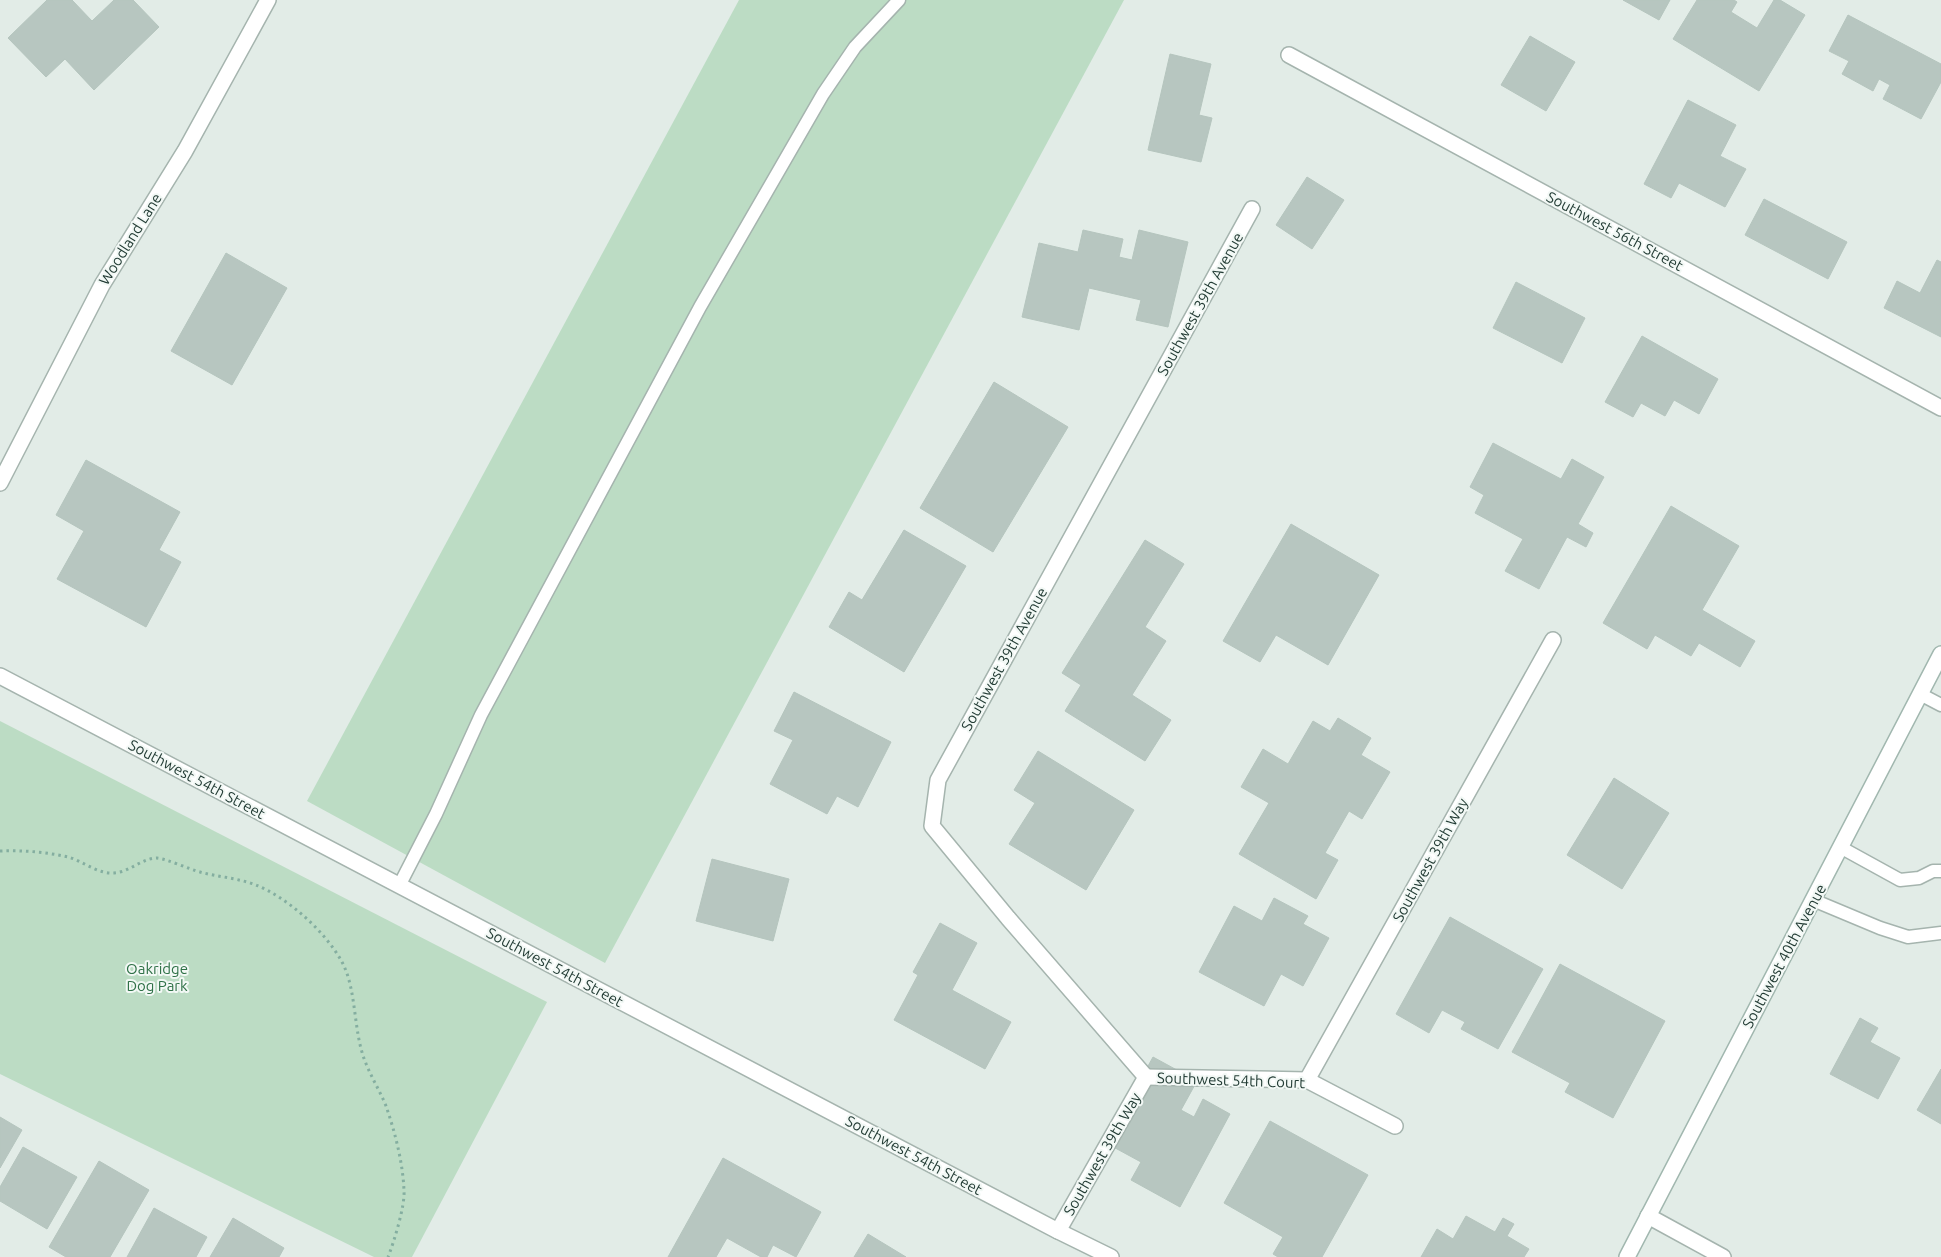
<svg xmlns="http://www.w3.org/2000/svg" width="1941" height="1257" font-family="Ubuntu,sans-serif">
	<rect width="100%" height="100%" fill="#e2ece7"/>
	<g fill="#bcdcc4">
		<path d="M739,0H1124L605,963L307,801Z"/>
		<path d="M0,721L547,1002L412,1257H374L0,1074Z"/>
	</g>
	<g fill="#b7c6c0" stroke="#b5c5be">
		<path d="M47,0H72L92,21L114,0H133L159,27L94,90L65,59L46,77L8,38Z"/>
		<path d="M1623,0H1670L1659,20Z"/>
		<path d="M1697,0H1734L1737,2L1731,12L1757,28L1774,0H1780L1805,15L1759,91L1673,39Z"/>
		<path d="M1848,15L1941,64V82L1921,119L1883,99L1890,85L1879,79L1873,91L1842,74L1849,61L1829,51Z"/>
		<path d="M1530,36L1575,62L1546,111L1501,85Z"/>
		<path d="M1170,54L1211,64L1199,115L1212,118L1201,162L1148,150Z"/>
		<path d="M1688,100L1736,125L1720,156L1746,169L1725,207L1679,183L1671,198L1644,184Z"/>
		<path d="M1307,177L1344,200L1312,249L1276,225Z"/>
		<path d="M1764,199L1847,242L1828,279L1745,235Z"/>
		<path d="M1083,230L1123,239L1119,257L1132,260L1139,230L1188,242L1168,327L1136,320L1141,300L1089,288L1079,330L1022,317L1039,243L1078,252Z"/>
		<path d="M226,253L287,288L232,385L171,351Z"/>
		<path d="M1937,260L1941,262V337L1884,308L1897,281L1920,293Z"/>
		<path d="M1516,282L1585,318L1562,363L1493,328Z"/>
		<path d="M1642,336L1718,379L1699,414L1674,400L1665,416L1641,403L1633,417L1605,402Z"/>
		<path d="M994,382L1068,427L993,552L920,508Z"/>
		<path d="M1493,443L1561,479L1572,459L1604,477L1578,524L1593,533L1586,547L1567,537L1539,589L1505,571L1523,539L1475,513L1484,495L1470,487Z"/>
		<path d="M86,460L180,512L159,550L181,562L146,627L57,579L84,531L56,515Z"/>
		<path d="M1671,506L1739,546L1702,610L1755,641L1740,667L1699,643L1691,656L1655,635L1647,649L1603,623Z"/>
		<path d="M1291,524L1379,575L1328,665L1276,635L1260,662L1223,641Z"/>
		<path d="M904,530L966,566L904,672L829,627L849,592L862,600Z"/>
		<path d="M1145,540L1184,564L1145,627L1166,641L1132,695L1171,720L1145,761L1065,711L1081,685L1062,673Z"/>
		<path d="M794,692L891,742L858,807L837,796L827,814L770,784L793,740L774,731Z"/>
		<path d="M1338,718L1371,738L1361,755L1390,772L1362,819L1349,811L1325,853L1338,860L1316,899L1239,854L1269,803L1241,787L1263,749L1288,764L1313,721L1330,731Z"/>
		<path d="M1038,751L1134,810L1086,890L1009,844L1035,803L1014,790Z"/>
		<path d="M1614,778L1669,813L1622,889L1567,855Z"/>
		<path d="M712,859L789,879L773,941L696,921Z"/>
		<path d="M1274,898L1308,916L1303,924L1329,938L1303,986L1281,974L1264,1006L1199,972L1234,906L1262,921Z"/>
		<path d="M1450,917L1543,969L1498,1049L1461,1029L1465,1022L1442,1010L1429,1033L1396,1014Z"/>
		<path d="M940,923L977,943L952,990L1011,1022L985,1069L894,1020L918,975L913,972Z"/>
		<path d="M1560,964L1665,1021L1613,1118L1565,1092L1570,1083L1512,1052Z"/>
		<path d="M1860,1018L1878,1028L1870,1042L1900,1058L1878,1099L1830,1074Z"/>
		<path d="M1153,1057L1197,1081L1181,1110L1194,1117L1203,1099L1230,1114L1180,1207L1131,1180L1141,1162L1106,1143Z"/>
		<path d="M1941,1069V1124L1917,1110Z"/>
		<path d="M0,1117L22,1130L0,1168Z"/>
		<path d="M1270,1121L1368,1175L1322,1257H1278L1273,1254L1283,1237L1224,1203Z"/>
		<path d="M23,1147L77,1177L47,1229L0,1201V1187Z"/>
		<path d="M723,1158L821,1212L796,1257L773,1245L767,1257H761L727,1238L716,1257H668Z"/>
		<path d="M99,1161L149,1190L110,1257H66L49,1247Z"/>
		<path d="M154,1208L207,1237L196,1257H127Z"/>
		<path d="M1466,1216L1495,1232L1503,1218L1514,1224L1507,1236L1529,1249L1524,1257H1421L1437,1229L1453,1239Z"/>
		<path d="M233,1218L284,1248L279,1257H210Z"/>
		<path d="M868,1234L906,1257H854Z"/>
	</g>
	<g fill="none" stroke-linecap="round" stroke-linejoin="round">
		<defs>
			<g id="lane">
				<path d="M1920,694L1941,705"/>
				<path d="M1840,847L1900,880L1919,878L1933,871H1941"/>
				<path d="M399,886L436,814L481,715L700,307L823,94L855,47L899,0"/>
				<path d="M1813,900L1880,928L1908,937L1941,933"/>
			</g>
			<g id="street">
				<path d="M1289,55L1941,408"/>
				<path d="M0,483L102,285L185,151L268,0"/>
				<path d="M0,676L1058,1231L1111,1257"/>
				<path d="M1146,1077L1008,918L932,826L938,780L1252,209"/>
				<path d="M1146,1077L1307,1080L1395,1126"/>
				<path d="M1307,1080L1553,640"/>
				<path d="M1648,1216L1723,1257"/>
				<path d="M1058,1231L1146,1077"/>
			</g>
			<path id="secondary" d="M1627,1257L1941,654"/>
		</defs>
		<use href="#lane" stroke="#a5b4ae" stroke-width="15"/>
		<use href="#street" stroke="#a5b4ae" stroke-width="18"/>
		<use href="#secondary" stroke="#a1b7af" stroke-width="18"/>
		<path stroke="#84aea0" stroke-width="3" stroke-dasharray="2.5 4" stroke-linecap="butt" d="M0,851C22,850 46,852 68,857C83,861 97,874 114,873C130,872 142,858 157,858C167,859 189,869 200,872C218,877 238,878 256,885C288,898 325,931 342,962C357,990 353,1031 365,1061C371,1077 380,1091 386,1106C395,1132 403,1163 404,1191C405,1206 394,1242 388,1257"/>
		<use href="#lane" stroke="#fff" stroke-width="12"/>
		<use href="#street" stroke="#fff" stroke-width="15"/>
		<use href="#secondary" stroke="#fff" stroke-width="15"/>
	</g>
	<g text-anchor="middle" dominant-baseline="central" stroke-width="4" stroke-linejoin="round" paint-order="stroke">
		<g font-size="15" fill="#233c35" stroke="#f2f8f5">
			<text transform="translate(1615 231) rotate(28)">Southwest 56th Street</text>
			<text transform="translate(130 239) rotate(-58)">Woodland Lane</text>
			<text transform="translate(1200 304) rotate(-61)">Southwest 39th Avenue</text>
			<text transform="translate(1004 659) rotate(-61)">Southwest 39th Avenue</text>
			<text transform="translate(197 779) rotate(28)">Southwest 54th Street</text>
			<text transform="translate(1430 860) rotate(-61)">Southwest 39th Way</text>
			<text transform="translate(1784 956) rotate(-62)">Southwest 40th Avenue</text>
			<text transform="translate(555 967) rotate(28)">Southwest 54th Street</text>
			<text transform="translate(1231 1080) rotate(2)">Southwest 54th Court</text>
			<text transform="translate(1102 1154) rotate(-60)">Southwest 39th Way</text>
			<text transform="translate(914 1155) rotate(28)">Southwest 54th Street</text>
		</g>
		<g font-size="15" fill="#2f7147" stroke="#f2f8f5">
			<text x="157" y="968">Oakridge<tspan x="157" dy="17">Dog Park</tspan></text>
		</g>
	</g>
</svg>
